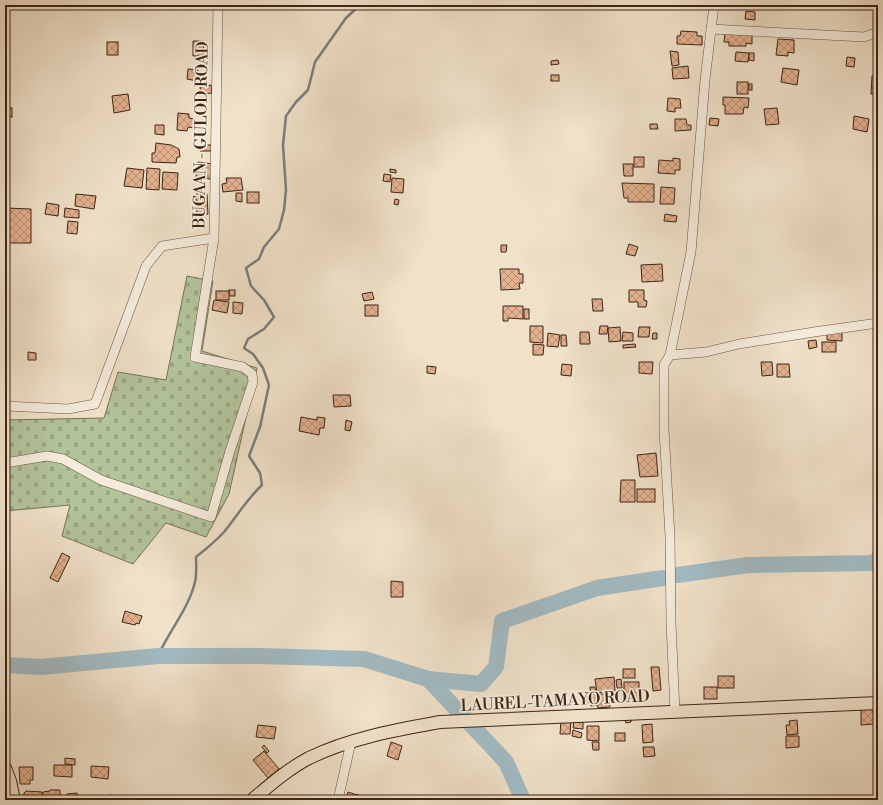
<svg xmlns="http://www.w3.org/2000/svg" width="883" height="805" font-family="'Libre Bodoni',serif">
	<defs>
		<pattern id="cemetery-stones" width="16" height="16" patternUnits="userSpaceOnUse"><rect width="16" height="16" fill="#b3c49b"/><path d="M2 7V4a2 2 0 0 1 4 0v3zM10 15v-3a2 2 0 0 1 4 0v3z" fill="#9ba885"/></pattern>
		<pattern id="building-cross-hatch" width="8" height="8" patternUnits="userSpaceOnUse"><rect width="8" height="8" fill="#e3b18e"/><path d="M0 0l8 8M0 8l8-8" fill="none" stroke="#b99073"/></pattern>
	</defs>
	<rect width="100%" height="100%" fill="#f0e1c9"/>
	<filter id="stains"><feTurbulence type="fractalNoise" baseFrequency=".005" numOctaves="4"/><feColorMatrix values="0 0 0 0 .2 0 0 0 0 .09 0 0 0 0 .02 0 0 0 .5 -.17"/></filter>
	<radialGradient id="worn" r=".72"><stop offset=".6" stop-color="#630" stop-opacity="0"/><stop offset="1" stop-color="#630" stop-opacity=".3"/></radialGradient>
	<path fill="url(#cemetery-stones)" stroke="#787458" d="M187,276L213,281L202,351L257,368L229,494L206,537L166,523L133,564L62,536L70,505L5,511V420L104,418L118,372L166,380Z"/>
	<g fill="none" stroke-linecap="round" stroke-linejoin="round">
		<path stroke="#797e7d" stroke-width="2.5" d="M158,656C169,631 189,608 195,582C197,574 196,565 196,557C206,549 216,541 224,532C237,516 247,499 262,485L260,473L249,456L260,427L269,385L263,368L253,354L244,348L248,339L264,329L274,317L264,300L251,286L246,268L259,259L264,247L279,229L284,210L286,190L283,145L286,116L296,102L308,90L315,62L346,18L360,5"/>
		<g stroke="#a1bac2" stroke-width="16">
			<path d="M678,575L748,565L873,563L878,559"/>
			<path d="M5,665L41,667L158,656H259L364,659L428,679L506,762L523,800"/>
			<path d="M428,679L481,684L496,667L502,621L597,588L663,578"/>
		</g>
	</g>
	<g fill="url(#building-cross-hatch)" stroke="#3e2416">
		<path d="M746,11L755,12V20L745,19Z"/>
		<path d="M681,31L697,32V36H702V45L677,44V36H680Z"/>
		<path d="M725,33L752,35V44L746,43V46H729V42H724Z"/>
		<path d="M778,39L794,40V53L788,52V56L776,55Z"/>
		<path d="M193,41H204L203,56H193Z"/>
		<rect x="107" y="42" width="11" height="13"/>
		<path d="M670,51L678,52L679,65L672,66Z"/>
		<path d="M736,52L749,53L748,62L735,61Z"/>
		<path d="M749,53H754V61L749,60Z"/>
		<path d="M847,57L855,58L854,67L846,66Z"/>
		<path d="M876,58H878V66H875Z"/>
		<path d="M558,60L559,64L551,65V61Z"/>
		<path d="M688,66L689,78L673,79L672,68Z"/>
		<path d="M783,68L799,70L797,85L781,82Z"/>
		<path d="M188,69L198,70L197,81L187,79Z"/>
		<rect x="551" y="75" width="8" height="6"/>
		<path d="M872,76L878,77V94H871Z"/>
		<rect x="737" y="82" width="11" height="12"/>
		<rect x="749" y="84" width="3" height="6"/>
		<path d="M211,85L212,93L201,94L200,87Z"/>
		<path d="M128,94L130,110L114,113L112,96Z"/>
		<path d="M723,97L749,98L748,108L744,107L743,114H725V105H723Z"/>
		<path d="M668,98L680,99L681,108H675V112L667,111Z"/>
		<rect x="5" y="108" width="7" height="9"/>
		<path d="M777,108L779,124L766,125L764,109Z"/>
		<path d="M178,113L189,114V118L195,119L194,128L188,127L187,131L177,130Z"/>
		<path d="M854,116L869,119L867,132L853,129Z"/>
		<path d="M710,118L719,119L718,126L709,125Z"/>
		<path d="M675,119H686L687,125H691V130L675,131Z"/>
		<path d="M650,124H657L658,129H650Z"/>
		<path d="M155,125H164V135L155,134Z"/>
		<path d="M156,143L171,145L179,149L180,157H177L176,163L152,162V153H155Z"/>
		<path d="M200,145H212L211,151H200Z"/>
		<rect x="634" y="157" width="10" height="10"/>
		<path d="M673,158L680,159V170H675V174L658,173L659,160L673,161Z"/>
		<path d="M198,162L212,164L210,179L196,177Z"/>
		<path d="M623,164H633V176H624Z"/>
		<path d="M127,168L144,170L142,188L124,186Z"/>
		<path d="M147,168L160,169L159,190L146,189Z"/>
		<path d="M390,169L396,170V173L390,172Z"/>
		<path d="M163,172L178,173L177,190L162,189Z"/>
		<path d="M384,174L391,175L390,182L383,181Z"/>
		<path d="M226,178H241L243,190L223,192L222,184L227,183Z"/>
		<path d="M392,178L404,179L403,193L391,192Z"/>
		<path d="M622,183L654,184V202H628V198H624Z"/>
		<path d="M661,187L675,188L674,204H660Z"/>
		<rect x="247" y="192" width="12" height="11"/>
		<path d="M236,193H242V202L236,201Z"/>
		<path d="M76,194L96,196L94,209L75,206Z"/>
		<path d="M196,194H207L208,214L197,215Z"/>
		<path d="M395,199L399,200L398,205L394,204Z"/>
		<path d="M47,203L59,205L58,216L45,214Z"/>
		<path d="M5,208L31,209V243H5Z"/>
		<path d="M65,208L79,210V218L64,217Z"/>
		<path d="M665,214L677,216L676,222L664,221Z"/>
		<path d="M68,221L78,222L77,234L67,233Z"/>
		<path d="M629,244L638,247L635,256L626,254Z"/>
		<path d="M501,245H507L506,252H501Z"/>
		<path d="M662,264L663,281L642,282L641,265Z"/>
		<path d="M500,269H519V274H523V283H519L520,289L501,290Z"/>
		<rect x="229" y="290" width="6" height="6"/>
		<path d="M629,290H644V300L647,301L646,307H638V302H629Z"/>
		<rect x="216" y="291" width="13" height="9"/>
		<path d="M372,292L374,299L364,301L362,294Z"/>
		<path d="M592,299H602L603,311H593Z"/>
		<path d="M214,300L229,302L227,313L212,310Z"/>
		<path d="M233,302L243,303L242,314L233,313Z"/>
		<rect x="365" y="305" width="13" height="11"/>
		<path d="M503,306H523V319L508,318V321H503Z"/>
		<rect x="524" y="309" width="5" height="10"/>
		<path d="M530,326H543V343L530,342Z"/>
		<path d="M600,326H608L607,334H599Z"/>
		<path d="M620,327L621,341L609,342L608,328Z"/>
		<path d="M639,327H650L649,337H638Z"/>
		<path d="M827,330H842V341L827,340Z"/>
		<path d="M580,332H589L590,344H580Z"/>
		<path d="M623,332L633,333V341H622Z"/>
		<path d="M548,333L560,335L558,347L547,346Z"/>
		<path d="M653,333H657V339H652Z"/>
		<path d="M561,335H566L567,346H561Z"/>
		<path d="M816,340L817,347L809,349L808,341Z"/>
		<rect x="822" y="342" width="14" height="10"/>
		<path d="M533,344L544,345L543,355H533Z"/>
		<path d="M635,344L636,347L623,348V345Z"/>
		<path d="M28,352L36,353V360H28Z"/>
		<path d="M639,362H653L652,374L639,373Z"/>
		<path d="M761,362H772L773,375L762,376Z"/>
		<path d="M562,364L572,365L571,376L561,375Z"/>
		<path d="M777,364H789L790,377H777Z"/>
		<path d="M427,366L436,367L435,374L427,373Z"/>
		<path d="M333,395H350L351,406L334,407Z"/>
		<path d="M301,417L317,420V417L325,418L324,428H320L319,435L299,431Z"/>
		<path d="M346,420L352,422L350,431L345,430Z"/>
		<path d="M656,453L658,476L640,477L637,455Z"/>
		<path d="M621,480H635V502H620Z"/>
		<rect x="637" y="489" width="18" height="13"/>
		<path d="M62,553L70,557L58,582L50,578Z"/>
		<path d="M391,581L403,582V597H391Z"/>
		<path d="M125,611L142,616L139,624L136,623L135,625L122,622Z"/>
		<path d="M651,667H659L661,690L653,691Z"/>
		<rect x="623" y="669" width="12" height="9"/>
		<rect x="718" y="676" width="16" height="12"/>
		<path d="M614,677L615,691L597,693L595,679Z"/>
		<path d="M621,679L622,688H617L616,680Z"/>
		<rect x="624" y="682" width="15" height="18"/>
		<path d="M590,687H595L597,705L591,706Z"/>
		<rect x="704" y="687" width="13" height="12"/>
		<path d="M608,693L610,707L598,708L596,695Z"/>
		<rect x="583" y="698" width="6" height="5"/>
		<path d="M861,709H873L874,724L861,725Z"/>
		<path d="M631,719V722L626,723L625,720Z"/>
		<path d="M561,720L571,721L570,734H560Z"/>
		<path d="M797,720L798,734L787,735L786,725H790L789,721Z"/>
		<path d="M574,721L583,722V729L573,728Z"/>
		<path d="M652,724L653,742L643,743L642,725Z"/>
		<path d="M258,725L276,727L274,739L256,737Z"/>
		<path d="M587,726H599V741L587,740Z"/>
		<path d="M573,730L582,733L581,738L572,736Z"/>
		<rect x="615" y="733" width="10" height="8"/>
		<path d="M786,736H799V747L786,748Z"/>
		<path d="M391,742L402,746L398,760L387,756Z"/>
		<path d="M592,742H599V750H593Z"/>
		<path d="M264,745L269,751L267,753L262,747Z"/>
		<path d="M643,747H654L655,756L644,757Z"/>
		<path d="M264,751L279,769L268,778L253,760Z"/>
		<path d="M65,758L75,759V765L65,764Z"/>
		<path d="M54,765H72V777L54,776Z"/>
		<path d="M91,766L109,767L108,779L91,777Z"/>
		<path d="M19,767H33V780H30V784H20Z"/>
		<path d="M50,790H60V800H43V792L50,791Z"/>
		<path d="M26,791L42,792V800L24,799V793Z"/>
		<path d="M348,792L354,794L352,800H346Z"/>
		<path d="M77,793V800H67V794Z"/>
		<path d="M355,794L375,800H353Z"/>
		<path d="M109,795L120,796L119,800H100V797H108Z"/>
	</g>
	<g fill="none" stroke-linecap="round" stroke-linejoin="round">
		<defs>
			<g id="minor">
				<path d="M711,29L864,37L873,34L878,31"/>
				<path d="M670,355L706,352L739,344L814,332L878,323"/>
				<path d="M5,406L68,409L95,404L146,266L162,246L214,238L218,5"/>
				<path d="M5,463L47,456L63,459L101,480L211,517L230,451L253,382L252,374L243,367L195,357L214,238"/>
				<path d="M675,712L671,623L670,536L664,429V365L670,355L691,252L705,80L714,5"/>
				<path d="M338,800L351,742"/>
			</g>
			<g id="major">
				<path d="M5,768L10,781L14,800"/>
				<path d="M252,800C270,785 288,769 309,758C350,738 396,730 440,722L878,703"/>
			</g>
		</defs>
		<use href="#minor" stroke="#6a5343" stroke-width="10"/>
		<use href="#major" stroke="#3e2416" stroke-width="14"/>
		<use href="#minor" stroke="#f5ecdc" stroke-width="9"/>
		<use href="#major" stroke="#f0e1c9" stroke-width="12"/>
	</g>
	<g text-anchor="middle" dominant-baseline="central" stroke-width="3.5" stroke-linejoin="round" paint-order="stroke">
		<g font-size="16" fill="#3e2416" stroke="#f5ecdc">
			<text transform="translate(201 135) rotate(-89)">BUGAAN - GULOD ROAD</text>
			<text transform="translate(555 701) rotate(-3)">LAUREL-TAMAYO ROAD</text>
		</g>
	</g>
	<rect width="883" height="805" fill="none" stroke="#f0e1c9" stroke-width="20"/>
	<rect x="6" y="6" width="871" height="793" fill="none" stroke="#3e2416" stroke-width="2"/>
	<rect x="10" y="10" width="863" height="785" fill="none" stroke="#3e2416"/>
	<rect width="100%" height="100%" filter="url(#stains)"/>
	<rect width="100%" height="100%" fill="url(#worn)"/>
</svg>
